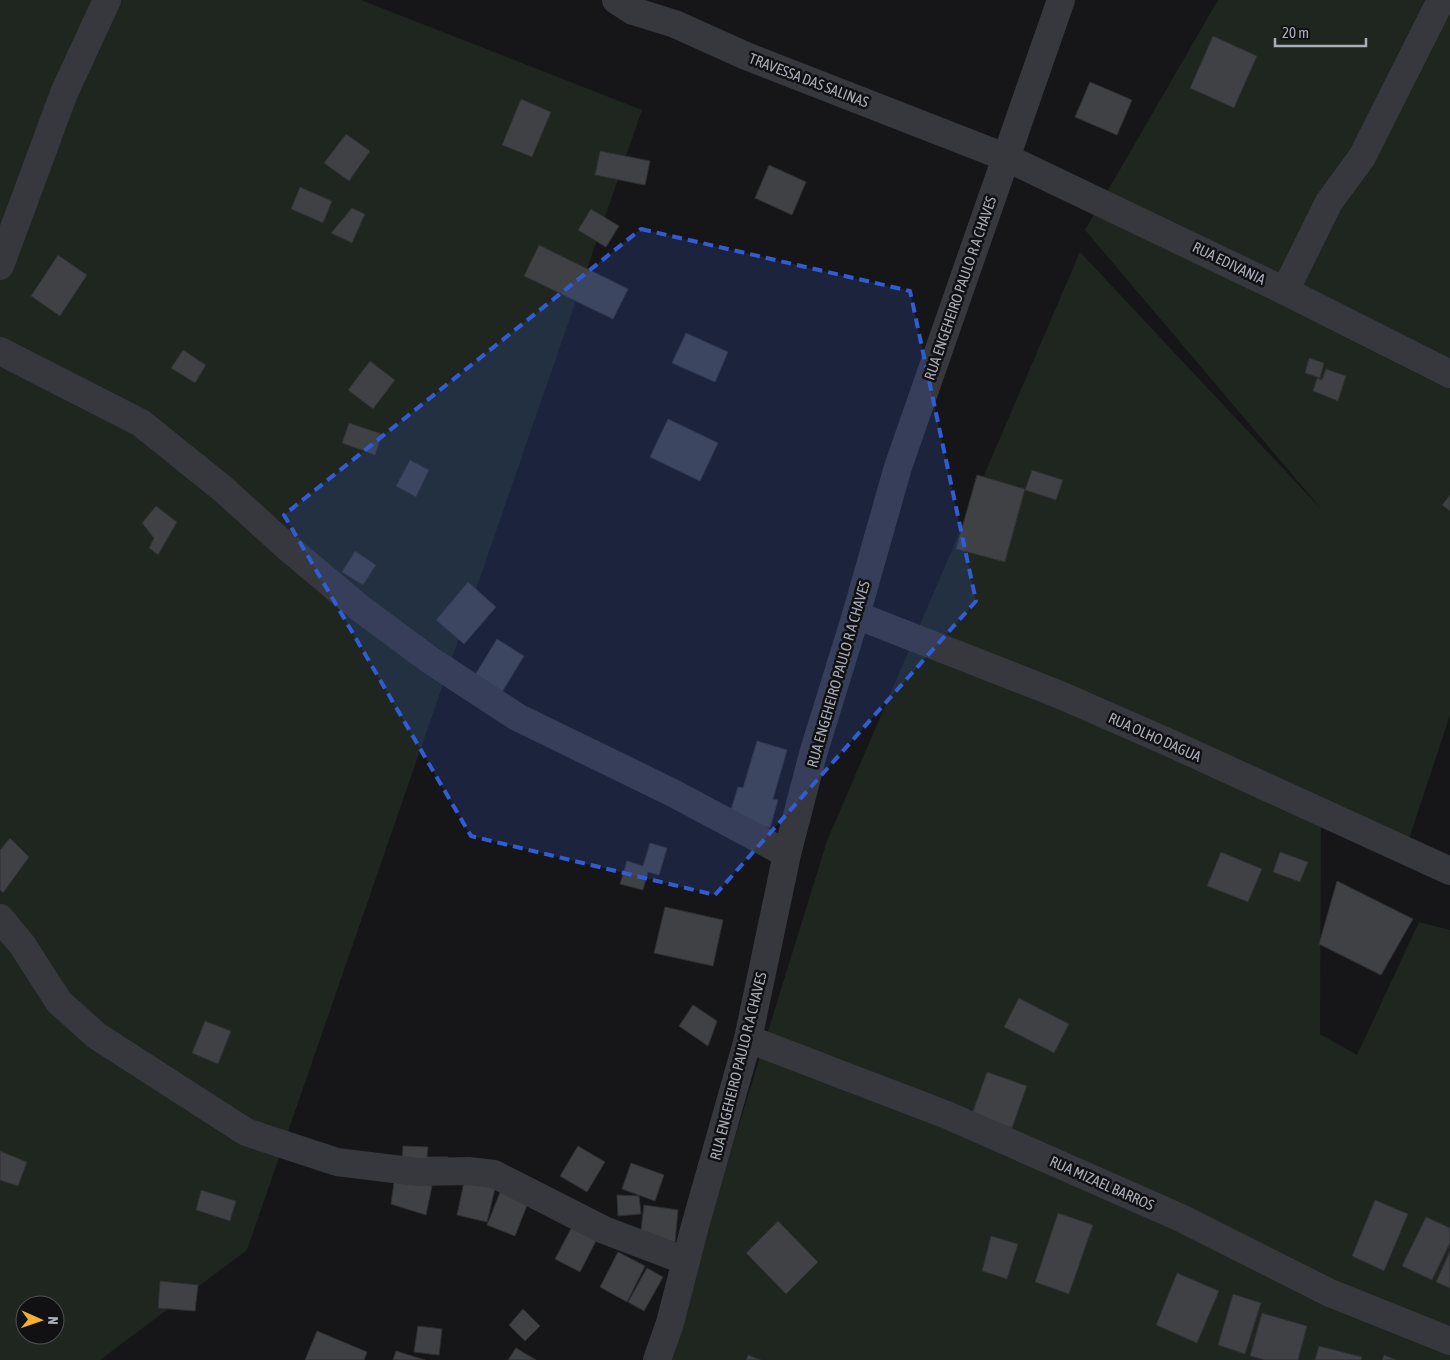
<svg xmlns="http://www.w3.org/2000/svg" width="1450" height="1360" font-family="'Asap Condensed',sans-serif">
	<rect width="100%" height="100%" fill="#161618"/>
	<g fill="#1e261f" fill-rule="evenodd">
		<path d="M0,0H361L642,110L247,1250L100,1360H0ZM25,1305H55V1335H25Z"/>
		<path d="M1218,0H1450V715L1408,842L1321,808L1320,1034L1357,1055L1419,922L1450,930V1360H666L827,841L1080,252L1323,511L1085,230Z"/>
	</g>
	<g fill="#404145" stroke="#303034">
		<path d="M1213,36L1257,56L1234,108L1190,88Z"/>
		<path d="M1090,82L1132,100L1117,135L1075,117Z"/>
		<path d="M521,99L551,112L532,157L502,145Z"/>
		<path d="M346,134L370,151L349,181L324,163Z"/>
		<path d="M600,151L650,161L645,185L595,175Z"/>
		<path d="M769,165L806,182L792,215L755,198Z"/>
		<path d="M300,187L332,201L323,223L291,209Z"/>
		<path d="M352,208L365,214L352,243L331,233Z"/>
		<path d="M591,209L619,226L606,247L578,230Z"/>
		<path d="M539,245L628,289L613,319L524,276Z"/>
		<path d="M58,255L87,275L60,316L31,296Z"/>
		<path d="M686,333L728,352L715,382L672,363Z"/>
		<path d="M183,350L206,365L195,383L171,368Z"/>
		<path d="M1309,358L1324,363L1320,378L1305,373Z"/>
		<path d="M370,361L395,380L373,409L348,390Z"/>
		<path d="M1326,369L1346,376L1338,401L1313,391L1317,378L1322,380Z"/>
		<path d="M668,419L718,443L700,481L650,457Z"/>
		<path d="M349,423L382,434L375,455L342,443Z"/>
		<path d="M410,460L429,470L416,497L396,486Z"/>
		<path d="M1032,470L1063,480L1056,500L1025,490Z"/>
		<path d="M977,475L1025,489L1005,562L956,549Z"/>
		<path d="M1450,495V511L1442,505Z"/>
		<path d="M156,506L177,522L158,555L149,548L154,538L142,523Z"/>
		<path d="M355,551L376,565L363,585L342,572Z"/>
		<path d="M468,582L496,607L464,644L436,620Z"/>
		<path d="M497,639L524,656L499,697L472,680Z"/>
		<path d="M757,741L787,750L773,799L778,800L770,828L729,816L738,787L743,788Z"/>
		<path d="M10,838L29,857L3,893L0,890V850Z"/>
		<path d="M650,843L667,848L659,875L648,872L643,890L620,884L627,861L643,866Z"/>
		<path d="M1221,852L1262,869L1248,902L1207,886Z"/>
		<path d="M1280,852L1308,862L1300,882L1273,872Z"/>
		<path d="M1337,881L1413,919L1381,975L1319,944Z"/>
		<path d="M665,907L723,920L713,966L654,953Z"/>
		<path d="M1019,998L1069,1024L1054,1053L1004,1027Z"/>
		<path d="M693,1005L717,1021L708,1046L679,1026Z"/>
		<path d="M205,1021L231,1031L218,1064L192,1053Z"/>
		<path d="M987,1072L1027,1086L1012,1128L972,1114Z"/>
		<path d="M403,1146L428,1147L427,1157H448V1170L402,1169Z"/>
		<path d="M578,1146L605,1162L587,1192L560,1176Z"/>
		<path d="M0,1151L27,1162L18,1186L0,1180Z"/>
		<path d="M631,1163L664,1175L655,1201L622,1189Z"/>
		<path d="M466,1173L497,1180L487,1222L457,1215Z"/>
		<path d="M395,1175L434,1176L426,1215L391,1204Z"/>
		<path d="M201,1190L236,1201L230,1221L196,1210Z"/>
		<path d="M501,1190L529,1200L515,1236L487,1225Z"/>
		<path d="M617,1195L639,1196L641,1214L618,1216Z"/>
		<path d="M1375,1200L1408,1214L1384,1271L1352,1256Z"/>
		<path d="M644,1205L678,1210L675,1242L640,1238Z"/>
		<path d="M1058,1213L1093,1225L1069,1294L1035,1282Z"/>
		<path d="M1426,1217L1450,1228V1243L1432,1280L1402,1266Z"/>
		<path d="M778,1221L818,1262L786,1294L746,1253Z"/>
		<path d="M574,1223L599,1235L580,1272L555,1259Z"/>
		<path d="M991,1236L1018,1244L1007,1279L982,1271Z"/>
		<path d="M1450,1251V1288L1436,1282Z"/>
		<path d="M618,1252L645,1266L627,1302L600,1287Z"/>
		<path d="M647,1268L663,1277L644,1311L628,1302Z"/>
		<path d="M1177,1273L1219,1291L1197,1343L1156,1325Z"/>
		<path d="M160,1281L198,1285L195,1311L158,1308Z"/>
		<path d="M1233,1294L1261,1303L1245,1354L1218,1345Z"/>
		<path d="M523,1309L540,1326L525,1341L509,1325Z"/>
		<path d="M1262,1313L1307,1326L1298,1360H1265L1250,1356Z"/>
		<path d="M418,1326L442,1329L439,1355L414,1352Z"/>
		<path d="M317,1331L367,1352L364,1360H305Z"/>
		<path d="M1319,1346L1362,1357L1361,1360H1315Z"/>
		<path d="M516,1348L536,1360H508Z"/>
		<path d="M396,1351L425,1360H393Z"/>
		<path d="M748,1355L761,1360H746Z"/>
		<path d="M1384,1355L1396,1360H1382Z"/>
	</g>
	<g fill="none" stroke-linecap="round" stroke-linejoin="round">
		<g stroke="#37383d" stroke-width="28">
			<path d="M616,0L633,11L675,24L746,56L1005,157L1285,291L1450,374"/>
			<path d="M0,266L64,93L107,0"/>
			<path d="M1285,291L1329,202L1362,157L1441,0"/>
			<path d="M0,351L141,423L223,489L287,547L361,609L430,660L517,717L673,793L787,854"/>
			<path d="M856,615L1058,694L1170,743L1450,871"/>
			<path d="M0,918L23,946L59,1002L97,1036L246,1132L337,1162L418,1172L468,1171L494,1174L604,1230L686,1261"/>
			<path d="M748,1039L947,1115L1181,1218L1330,1293L1450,1341"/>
			<path d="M657,1360L670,1323L695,1226L748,1039L787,854L813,754L856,615L898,467L1061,0"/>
		</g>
	</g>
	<path fill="#325cd3" fill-opacity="0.2" stroke="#325cd3" stroke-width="4" stroke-dasharray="10 6" stroke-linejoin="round" d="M641,229L910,291L976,601L715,895L471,836L284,515Z"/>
	<g text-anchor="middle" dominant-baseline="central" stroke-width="5" stroke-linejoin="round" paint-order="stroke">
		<g font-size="15" fill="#a8adb8" stroke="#111113">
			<text transform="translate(809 80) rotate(21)">TRAVESSA DAS SALINAS</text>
			<text transform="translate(1229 263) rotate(26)">RUA EDIVANIA</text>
			<text transform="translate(960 288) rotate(-71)">RUA ENGEHEIRO PAULO R A CHAVES</text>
			<text transform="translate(838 674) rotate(-74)">RUA ENGEHEIRO PAULO R A CHAVES</text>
			<text transform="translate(1155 737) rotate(24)">RUA OLHO DAGUA</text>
			<text transform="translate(738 1066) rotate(-76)">RUA ENGEHEIRO PAULO R A CHAVES</text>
			<text transform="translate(1102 1183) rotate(24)">RUA MIZAEL BARROS</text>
		</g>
	</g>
	<g transform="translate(40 1320) rotate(92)"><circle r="24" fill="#111113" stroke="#4d4f55"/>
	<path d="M0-4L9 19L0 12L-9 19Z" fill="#f2b134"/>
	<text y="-8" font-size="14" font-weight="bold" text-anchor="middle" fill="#a8adb8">N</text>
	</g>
	<path d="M1275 38v8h91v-8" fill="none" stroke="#a8adb8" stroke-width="2.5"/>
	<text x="1282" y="38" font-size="15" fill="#a8adb8" stroke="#111113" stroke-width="4" paint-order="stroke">20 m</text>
</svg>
